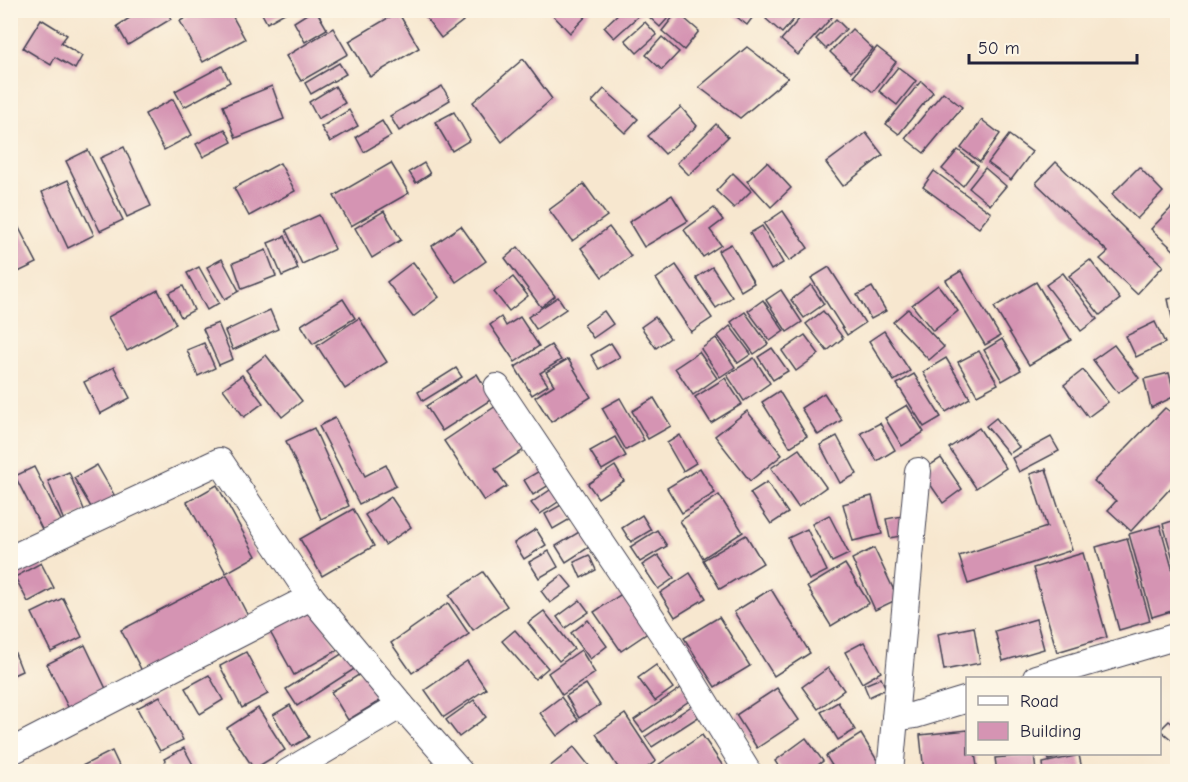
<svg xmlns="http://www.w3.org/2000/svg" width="1188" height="782" font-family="'Comic Neue',sans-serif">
	<rect width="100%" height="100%" fill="#fcf5e5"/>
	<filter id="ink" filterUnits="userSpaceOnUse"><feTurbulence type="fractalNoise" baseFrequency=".0167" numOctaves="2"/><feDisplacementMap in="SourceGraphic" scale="12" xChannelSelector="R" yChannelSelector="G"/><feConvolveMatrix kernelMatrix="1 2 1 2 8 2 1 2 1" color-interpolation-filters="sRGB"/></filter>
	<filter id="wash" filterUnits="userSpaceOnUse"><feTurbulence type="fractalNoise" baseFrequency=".008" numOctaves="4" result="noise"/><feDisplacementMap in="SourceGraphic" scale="24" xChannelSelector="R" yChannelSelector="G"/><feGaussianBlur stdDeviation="1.35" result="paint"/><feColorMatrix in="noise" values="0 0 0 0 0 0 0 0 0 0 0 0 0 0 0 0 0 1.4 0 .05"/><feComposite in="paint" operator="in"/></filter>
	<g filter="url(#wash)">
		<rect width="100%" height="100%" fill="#f7e7cf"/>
		<g id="blocks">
			<g fill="#d594b3">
				<path d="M142,10H166L171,19L128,45L117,26Z"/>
				<path d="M199,10H229L245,39L203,62L180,21Z"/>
				<path d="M260,10H290L267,23Z"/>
				<path d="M313,10H316L327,29L305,42L294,22Z"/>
				<path d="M436,10H455L463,21L441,38L426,18Z"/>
				<path d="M548,10H592L570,33Z"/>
				<path d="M622,10H645L614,38L604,27Z"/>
				<path d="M651,10H675L660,27L647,15Z"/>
				<path d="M728,10H758L747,25Z"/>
				<path d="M773,10H802L782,33L766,19Z"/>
				<path d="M807,10H826L832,17L798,55L781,40Z"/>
				<path d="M398,12L419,48L370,77L349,41Z"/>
				<path d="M677,12L699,31L684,50L662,31Z"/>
				<path d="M41,19L67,35L61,43L82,56L75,69L55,57L51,65L23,48Z"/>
				<path d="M836,19L846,29L826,49L816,39Z"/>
				<path d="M645,22L657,35L637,53L625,40Z"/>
				<path d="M333,28L348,54L301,81L286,56Z"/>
				<path d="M852,29L873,49L851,72L830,52Z"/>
				<path d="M662,37L679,52L662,70L646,55Z"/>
				<path d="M747,47L788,78L740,118L699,87Z"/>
				<path d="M877,47L896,62L873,92L853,76Z"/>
				<path d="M523,59L552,99L502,142L473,102Z"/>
				<path d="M339,63L346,74L311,94L305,83Z"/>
				<path d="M222,66L230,82L184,107L175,91Z"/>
				<path d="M898,67L916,81L897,105L879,91Z"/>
				<path d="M921,81L933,92L899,134L886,124Z"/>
				<path d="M272,86L284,119L236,138L223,106Z"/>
				<path d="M335,86L345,103L318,119L309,102Z"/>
				<path d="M442,86L450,100L399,131L390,116Z"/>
				<path d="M604,89L638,119L625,133L592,102Z"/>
				<path d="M943,92L962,107L924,153L905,138Z"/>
				<path d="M173,99L192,135L164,150L145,114Z"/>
				<path d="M681,107L697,126L665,154L648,136Z"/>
				<path d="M349,110L358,126L330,142L321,127Z"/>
				<path d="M454,112L470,140L452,151L435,122Z"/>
				<path d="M982,120L1000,134L980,162L961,148Z"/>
				<path d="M382,121L391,136L364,152L356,137Z"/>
				<path d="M716,124L728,137L689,175L677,163Z"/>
				<path d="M225,129L232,142L203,157L196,144Z"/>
				<path d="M866,133L883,155L843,186L826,163Z"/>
				<path d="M1009,135L1032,152L1011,180L988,163Z"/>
				<path d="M124,147L151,206L127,217L100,158Z"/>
				<path d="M88,150L123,220L100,231L66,161Z"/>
				<path d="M958,150L978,166L963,186L942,169Z"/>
				<path d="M767,162L791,188L771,207L747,181Z"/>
				<path d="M1056,162L1163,266L1137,294L1100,259L1108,252L1036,183Z"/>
				<path d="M280,163L295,191L249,216L234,188Z"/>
				<path d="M391,163L409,193L351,226L334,196Z"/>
				<path d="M424,163L430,174L416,183L409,172Z"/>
				<path d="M1139,167L1163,192L1137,219L1112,194Z"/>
				<path d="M985,168L1006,186L990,205L969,188Z"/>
				<path d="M934,171L991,213L979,228L923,187Z"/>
				<path d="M733,173L751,191L734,208L716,191Z"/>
				<path d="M68,180L94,235L68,248L42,192Z"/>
				<path d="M584,184L607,216L572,241L549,210Z"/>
				<path d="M672,195L688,221L644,247L629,222Z"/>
				<path d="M1174,205L1178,208V254L1151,229Z"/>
				<path d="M714,208L723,220L710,230L721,245L703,257L684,230Z"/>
				<path d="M384,211L401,240L372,258L355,228Z"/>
				<path d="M783,211L808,248L789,261L764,224Z"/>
				<path d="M319,215L335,249L302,264L286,230Z"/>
				<path d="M17,224L37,263L10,276V227Z"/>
				<path d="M461,226L486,261L456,282L432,246Z"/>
				<path d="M762,226L783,263L771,270L750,233Z"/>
				<path d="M609,227L631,256L602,277L581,248Z"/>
				<path d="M285,236L298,269L282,276L268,243Z"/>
				<path d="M731,244L754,283L741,291L718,251Z"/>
				<path d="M518,247L555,296L541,307L505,258Z"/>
				<path d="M266,250L276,276L242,289L233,263Z"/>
				<path d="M222,259L239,291L225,299L207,267Z"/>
				<path d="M1090,260L1120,299L1100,315L1069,276Z"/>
				<path d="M413,262L439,297L413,317L387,282Z"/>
				<path d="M676,265L712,318L691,332L656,279Z"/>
				<path d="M199,267L219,303L207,310L187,273Z"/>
				<path d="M712,267L732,297L716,308L696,278Z"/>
				<path d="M829,267L865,323L847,335L811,278Z"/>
				<path d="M961,271L1000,336L985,345L946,280Z"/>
				<path d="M1063,273L1097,319L1081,331L1046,285Z"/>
				<path d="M513,277L528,296L509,311L494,292Z"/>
				<path d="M1036,282L1071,340L1029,365L994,307Z"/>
				<path d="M811,285L824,304L804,318L791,300Z"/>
				<path d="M938,285L958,311L933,331L912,305Z"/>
				<path d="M183,286L194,310L181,317L169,293Z"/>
				<path d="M872,287L886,311L871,319L857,295Z"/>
				<path d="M158,290L176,324L127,351L108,317Z"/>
				<path d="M781,290L802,322L787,332L766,300Z"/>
				<path d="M558,297L566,309L536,329L528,317Z"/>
				<path d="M1178,297V337H1176L1168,299Z"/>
				<path d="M343,299L355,318L313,344L301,325Z"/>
				<path d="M763,300L784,331L770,341L748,311Z"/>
				<path d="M908,309L944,347L929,360L893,322Z"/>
				<path d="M270,310L278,329L233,350L225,331Z"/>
				<path d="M604,311L613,324L593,338L584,325Z"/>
				<path d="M823,311L843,338L827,351L806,324Z"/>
				<path d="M745,312L768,344L754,354L731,322Z"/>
				<path d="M501,317L506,326L520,317L539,346L515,362L490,325Z"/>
				<path d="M655,317L670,338L656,348L641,327Z"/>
				<path d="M359,318L387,362L345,389L317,346Z"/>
				<path d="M1155,322L1165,343L1136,357L1126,336Z"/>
				<path d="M218,323L233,359L219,365L203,329Z"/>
				<path d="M730,326L751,354L738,363L718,336Z"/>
				<path d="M884,331L910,371L894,381L869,341Z"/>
				<path d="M805,335L819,354L796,371L782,351Z"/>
				<path d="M716,338L735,367L720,377L701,349Z"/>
				<path d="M1002,339L1021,370L1002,381L984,350Z"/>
				<path d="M204,343L215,368L198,376L187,350Z"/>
				<path d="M611,343L620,357L599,369L591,355Z"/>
				<path d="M551,345L561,360L540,373L548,385L532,395L515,367Z"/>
				<path d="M1114,345L1139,378L1118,393L1093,360Z"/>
				<path d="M772,348L788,371L773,380L758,357Z"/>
				<path d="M979,351L998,384L977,395L958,362Z"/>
				<path d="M699,352L717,378L693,395L675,368Z"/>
				<path d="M266,355L302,401L282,417L246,370Z"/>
				<path d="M754,358L770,383L744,401L727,375Z"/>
				<path d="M946,358L970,398L946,412L923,372Z"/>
				<path d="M568,359L591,397L551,422L535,397L554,385L546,372Z"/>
				<path d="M114,367L130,398L100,414L84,382Z"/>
				<path d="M456,368L462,377L423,401L418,392Z"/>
				<path d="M1083,370L1108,402L1088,417L1064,385Z"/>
				<path d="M1169,373L1175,396L1151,408L1144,379Z"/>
				<path d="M477,374L492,399L442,431L426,406Z"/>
				<path d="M914,374L941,417L924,427L897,384Z"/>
				<path d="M242,375L263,403L244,417L223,389Z"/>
				<path d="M725,378L742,404L711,423L695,397Z"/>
				<path d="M779,391L807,436L790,447L762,402Z"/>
				<path d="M824,393L842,420L818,435L801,408Z"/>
				<path d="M620,398L644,440L626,450L602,408Z"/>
				<path d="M654,398L671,426L648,439L632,411Z"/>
				<path d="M499,404L528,447L495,469L507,486L484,501L444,441Z"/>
				<path d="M907,405L924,432L902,446L885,418Z"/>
				<path d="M1165,408L1178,417V480L1131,531L1108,510L1116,501L1094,481Z"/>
				<path d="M747,411L782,455L750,481L715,436Z"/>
				<path d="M335,418L365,476L386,465L396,486L359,504L319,426Z"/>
				<path d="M996,418L1019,447L1009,454L986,426Z"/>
				<path d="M880,423L895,450L877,461L861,433Z"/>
				<path d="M314,428L349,506L321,519L286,441Z"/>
				<path d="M979,428L1006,468L976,488L949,448Z"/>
				<path d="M680,435L696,463L683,471L667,443Z"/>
				<path d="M837,436L857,474L840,483L820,445Z"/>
				<path d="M615,437L626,456L602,470L590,451Z"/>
				<path d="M1051,437L1059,451L1019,472L1012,458Z"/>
				<path d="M799,449L826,487L798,507L771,468Z"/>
				<path d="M941,458L962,489L943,503L921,471Z"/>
				<path d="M97,465L117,500L95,514L74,478Z"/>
				<path d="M615,466L624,481L598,498L588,484Z"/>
				<path d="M34,467L64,526L45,535L15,476Z"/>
				<path d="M546,467L554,482L533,495L524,480Z"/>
				<path d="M700,468L715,493L682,513L667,488Z"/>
				<path d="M1046,469L1072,550L968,584L959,556L1047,527L1030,474Z"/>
				<path d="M69,472L85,512L64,521L48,481Z"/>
				<path d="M767,482L788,513L771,524L750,493Z"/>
				<path d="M559,484L567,496L540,514L531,503Z"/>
				<path d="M217,485L256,556L226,573L187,502Z"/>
				<path d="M719,495L743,532L703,558L680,521Z"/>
				<path d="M872,496L882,534L853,541L843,504Z"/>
				<path d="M391,497L411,527L385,545L365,515Z"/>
				<path d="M563,504L572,518L553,529L545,514Z"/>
				<path d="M353,509L374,546L322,576L300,539Z"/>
				<path d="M642,515L651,530L631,542L622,528Z"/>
				<path d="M829,515L849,554L832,562L812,524Z"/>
				<path d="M902,516L906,535L890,538L886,519Z"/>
				<path d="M1178,519V573H1177L1163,524Z"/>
				<path d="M1160,525L1178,589V609L1152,617L1129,534Z"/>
				<path d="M536,529L546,545L524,559L514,543Z"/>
				<path d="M584,529L594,544L566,562L556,546Z"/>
				<path d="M807,529L827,571L809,580L788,538Z"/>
				<path d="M657,530L667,546L640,562L630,547Z"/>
				<path d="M746,535L763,563L720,589L703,560Z"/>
				<path d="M1127,538L1150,621L1119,630L1096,547Z"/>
				<path d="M874,548L898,599L875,610L852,559Z"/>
				<path d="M549,551L558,567L539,578L529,562Z"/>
				<path d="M1083,553L1107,637L1057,652L1033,568Z"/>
				<path d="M589,555L596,570L581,578L574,562Z"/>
				<path d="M658,555L674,578L658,589L642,565Z"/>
				<path d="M41,563L54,588L28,602L15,577Z"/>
				<path d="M845,564L869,603L831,626L807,587Z"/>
				<path d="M483,572L507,606L473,630L449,595Z"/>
				<path d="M690,573L706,598L675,617L660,593Z"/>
				<path d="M227,575L249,618L143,673L121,630Z"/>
				<path d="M562,575L572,587L550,603L541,591Z"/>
				<path d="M771,589L810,653L774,676L734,612Z"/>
				<path d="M626,591L652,630L621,651L594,612Z"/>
				<path d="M63,598L82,637L51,652L32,613Z"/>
				<path d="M580,600L589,612L565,628L557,617Z"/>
				<path d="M448,603L469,634L412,673L391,643Z"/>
				<path d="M313,605L338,650L294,675L269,630Z"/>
				<path d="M544,611L574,649L559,661L528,623Z"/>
				<path d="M719,617L750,666L715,687L684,638Z"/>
				<path d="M1036,619L1044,649L1003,661L995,631Z"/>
				<path d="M588,620L607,646L590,659L571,633Z"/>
				<path d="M974,627L980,663L944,670L938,634Z"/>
				<path d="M515,630L548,668L535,679L502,641Z"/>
				<path d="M864,642L881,672L862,683L845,652Z"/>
				<path d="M11,643L22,671L11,676Z"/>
				<path d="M85,645L108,693L70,711L47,664Z"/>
				<path d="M351,648L362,664L297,706L286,689Z"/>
				<path d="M581,650L595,673L562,695L548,673Z"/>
				<path d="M246,652L268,694L242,708L220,666Z"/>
				<path d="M467,661L486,689L444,717L425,690Z"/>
				<path d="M656,665L673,688L655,701L638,678Z"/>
				<path d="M828,668L844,690L818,709L802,687Z"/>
				<path d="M365,671L383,699L348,720L331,692Z"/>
				<path d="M209,675L223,700L200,714L185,688Z"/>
				<path d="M881,678L886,689L869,697L864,685Z"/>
				<path d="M586,684L600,705L579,718L566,696Z"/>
				<path d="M684,686L692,699L643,732L634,720Z"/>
				<path d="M777,688L799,720L757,748L736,715Z"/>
				<path d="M160,696L183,740L160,751L137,708Z"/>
				<path d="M561,697L578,720L557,736L540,713Z"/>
				<path d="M474,700L486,717L459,737L446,720Z"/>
				<path d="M838,702L855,730L838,740L821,712Z"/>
				<path d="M290,705L309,737L292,747L273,715Z"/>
				<path d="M693,705L700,716L652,747L645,737Z"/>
				<path d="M258,708L285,750L254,769L227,728Z"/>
				<path d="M625,714L656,761L641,772H621L596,734Z"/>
				<path d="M1169,721L1178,728V745L1160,730Z"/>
				<path d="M968,730V754H975L978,772H924L920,735Z"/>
				<path d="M861,734L883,770L836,772L826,756Z"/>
				<path d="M702,735L725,769L722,772H662L658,765Z"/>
				<path d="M806,738L823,761L809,772H782L775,761Z"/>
				<path d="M574,747L594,772H543Z"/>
				<path d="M184,748L197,772H171L164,759Z"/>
				<path d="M112,751L122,772H70Z"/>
				<path d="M1034,754L1036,772H997L995,758Z"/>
				<path d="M1047,754H1068L1049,760Z"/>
				<path d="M1079,755L1082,769L1044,772L1043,763Z"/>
				<path d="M825,765L830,772H816Z"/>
			</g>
		</g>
	</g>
	<g filter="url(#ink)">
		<use href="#blocks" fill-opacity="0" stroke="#424051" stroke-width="1.5"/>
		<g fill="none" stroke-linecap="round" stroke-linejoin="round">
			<defs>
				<g id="minor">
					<path d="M497,387L668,642L748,772"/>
					<path d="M10,559L220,461L311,597L401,705L460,772"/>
					<path d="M1036,678L1178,636"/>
					<path d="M895,718L915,715L968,699"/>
					<path d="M12,751L311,597"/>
					<path d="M288,772L401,705"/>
					<path d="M890,772L918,471"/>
				</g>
			</defs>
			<use href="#minor" stroke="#424051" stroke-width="28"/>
			<use href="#minor" stroke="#fff" stroke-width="26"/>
		</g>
	</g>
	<rect width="1188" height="782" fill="none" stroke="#fcf5e5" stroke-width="36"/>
	<rect x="966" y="677" width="195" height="78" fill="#fcf5e5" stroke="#a5a1a1" stroke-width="1.5"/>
	<rect x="978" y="696" width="30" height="9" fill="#ffffff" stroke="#a5a1a1" stroke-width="1.5"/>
	<text x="1020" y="707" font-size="18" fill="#22223b">Road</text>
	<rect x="978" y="722" width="30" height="18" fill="#d594b3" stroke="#a5a1a1" stroke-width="1.5"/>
	<text x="1020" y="737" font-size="18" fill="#22223b">Building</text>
	<path d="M969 54v9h168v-9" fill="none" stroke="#22223b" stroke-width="3"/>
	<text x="978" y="54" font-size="18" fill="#22223b" stroke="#fcf5e5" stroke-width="4.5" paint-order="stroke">50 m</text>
</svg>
